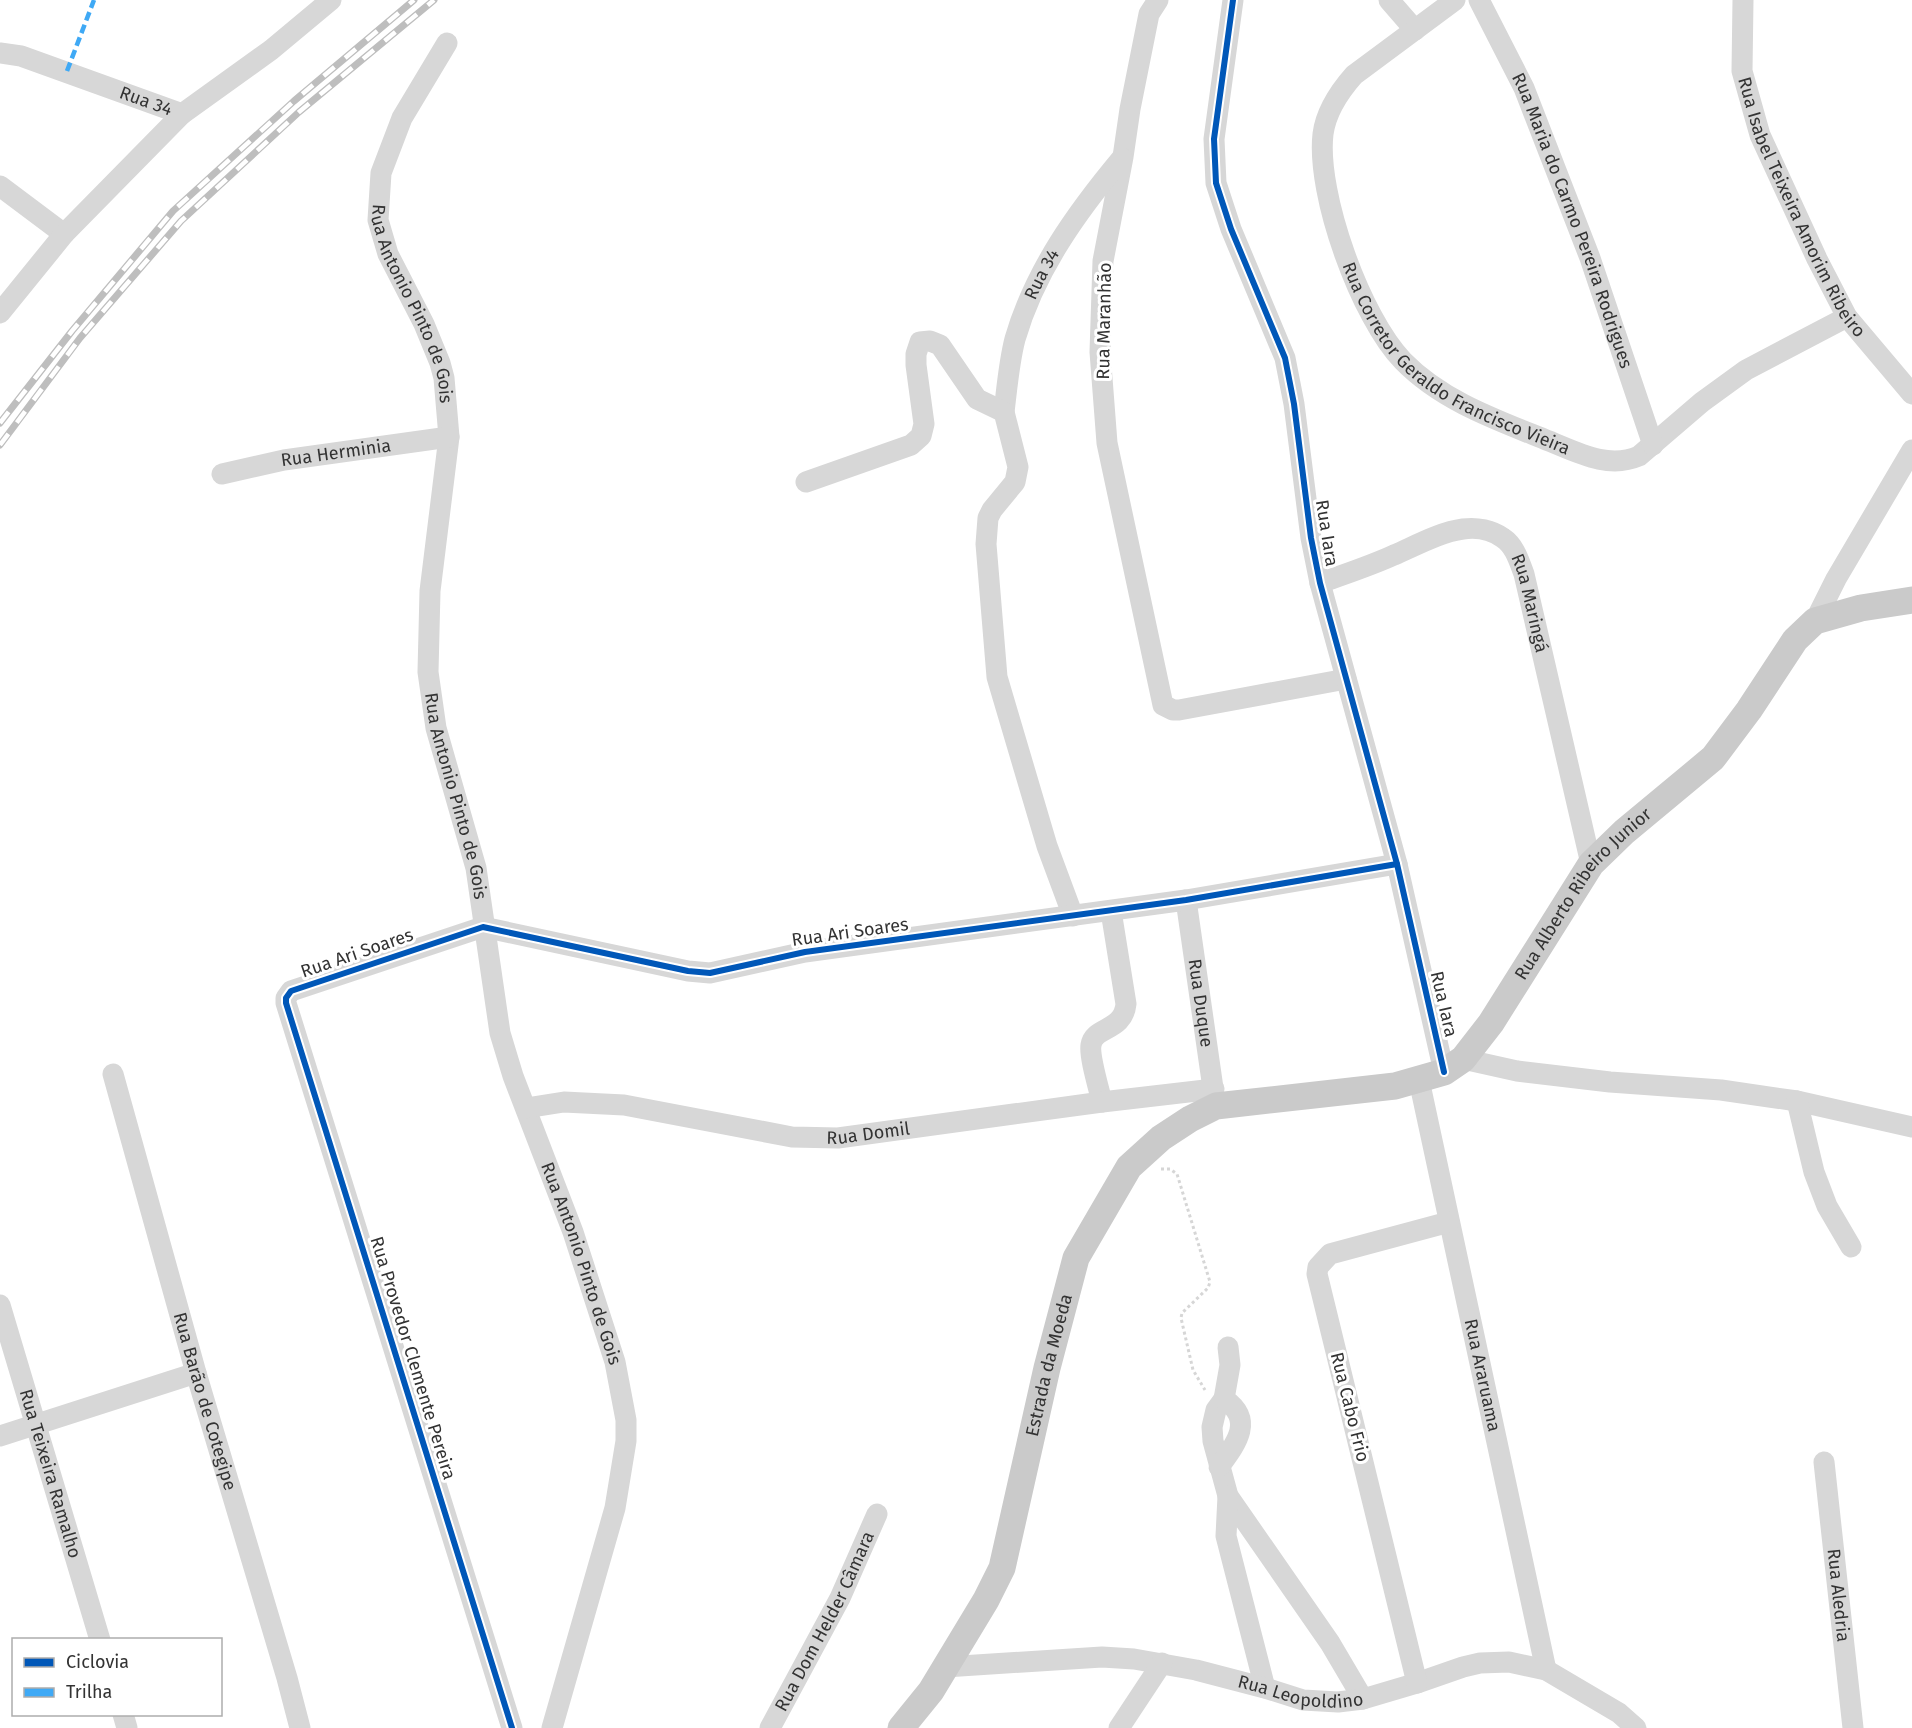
<svg xmlns="http://www.w3.org/2000/svg" width="1912" height="1728" font-family="'Fira Sans',sans-serif">
	<rect width="100%" height="100%" fill="#fff"/>
	<g fill="none" stroke-linecap="round" stroke-linejoin="round">
		<path stroke="#d6d6d6" stroke-width="3" stroke-dasharray="3 3" stroke-linecap="butt" d="M1161,1169H1170L1177,1174L1210,1282L1208,1288L1182,1313L1181,1318L1193,1370L1205,1390"/>
		<g stroke="#d7d7d7" stroke-width="21">
			<path d="M1158,0L1149,14L1130,109L1123,157L1103,261L1100,352L1107,443L1163,705L1173,710H1179L1346,679"/>
			<path d="M1233,0L1214,139L1216,183L1231,229L1285,358L1294,404L1311,538L1320,583L1397,864L1444,1072"/>
			<path d="M1389,0L1415,30"/>
			<path id="s1" d="M1455,0L1354,75C1339,92 1326,111 1323,134C1316,194 1361,318 1403,361C1441,400 1494,419 1544,439C1575,451 1607,470 1639,456L1702,402L1746,370L1847,317"/>
			<path id="s2" d="M1479,0L1524,88L1590,258L1653,445"/>
			<path id="s3" d="M1743,0L1742,71L1760,135L1817,259L1847,317L1912,394"/>
			<path id="s4" d="M447,43L402,118L381,173L378,220L388,254L424,324L440,363L444,378L449,437L430,591L428,672L436,728L476,868L500,1033L513,1076L573,1232L615,1362L626,1420V1441L615,1508L552,1728"/>
			<path id="s5" d="M0,53L21,56L182,114L271,50L331,0"/>
			<path d="M0,186L64,234"/>
			<path d="M0,313L64,234L182,114"/>
			<path id="s6" d="M1004,412C1007,388 1009,362 1015,339C1035,270 1077,212 1122,158"/>
			<path id="s7" d="M222,474L284,460L449,437"/>
			<path d="M806,482L911,445L921,436L924,424L916,365V354L920,342L930,341L940,345L977,399L1004,412L1018,467L1015,482L992,510L988,518L986,544L997,677L1047,846L1073,916"/>
			<path id="s8" d="M1320,583C1345,574 1370,566 1394,555C1415,546 1440,532 1463,529C1477,527 1492,530 1503,538C1515,546 1519,561 1524,574L1591,864"/>
			<path d="M1815,621L1836,579L1912,450"/>
			<path id="s9" d="M1186,900L1215,1102"/>
			<path d="M1463,1059L1517,1071L1610,1082L1721,1090L1797,1101L1912,1127"/>
			<path id="s10" d="M113,1074L196,1373L287,1678L300,1728"/>
			<path id="s11" d="M1419,1080L1546,1670"/>
			<path d="M1797,1101L1814,1172L1827,1206L1851,1247"/>
			<path d="M1102,1102C1099,1089 1089,1056 1091,1045C1094,1026 1123,1032 1126,1004L1111,911"/>
			<path id="s12" d="M526,1108L564,1102L624,1105L792,1137L838,1138L1102,1102L1214,1089"/>
			<path id="s13" d="M0,1305L100,1640"/>
			<path d="M1224,1399L1216,1410L1212,1427L1213,1441L1228,1496L1330,1643L1363,1699"/>
			<path d="M0,1436L196,1373"/>
			<path id="s14" d="M1824,1462L1853,1728"/>
			<path d="M1219,1467C1236,1444 1255,1420 1224,1399L1230,1365L1228,1347"/>
			<path d="M1228,1496L1226,1536L1265,1688"/>
			<path id="s15" d="M945,1667L1102,1657L1134,1659L1196,1670L1265,1688L1303,1700L1338,1702L1363,1699L1417,1683L1463,1667L1480,1663L1509,1662L1546,1670L1619,1713L1636,1728"/>
			<path d="M1417,1683L1317,1274L1318,1267L1330,1254L1449,1222"/>
			<path d="M123,1714L127,1728"/>
			<path d="M512,1728L286,1003V998L291,991L483,927L688,971L710,973L805,952L1186,900L1397,864"/>
			<path id="s16" d="M770,1728L840,1598L877,1514"/>
			<path d="M1119,1728L1162,1663"/>
		</g>
		<path stroke="#cacaca" stroke-width="27" id="s17" d="M901,1728L931,1691L986,1600L1002,1568L1047,1368L1076,1258L1129,1167L1161,1138L1190,1119L1216,1106L1395,1086L1444,1072L1463,1059L1491,1023L1591,864L1624,832L1713,758L1749,710L1795,640L1815,621L1861,608L1912,600"/>
		<defs>
			<g id="rail">
				<path d="M0,423L72,331L173,211L294,101L414,0"/>
				<path d="M0,445L80,338L181,221L299,112L434,0"/>
			</g>
		</defs>
		<use href="#rail" stroke="#bebebe" stroke-width="7"/>
		<use href="#rail" stroke="#fff" stroke-width="4.5" stroke-dasharray="14" stroke-linecap="butt"/>
		<path stroke="#3fa9f5" stroke-width="4.5" stroke-dasharray="9 4.5" stroke-linecap="butt" d="M67,71L94,0"/>
		<defs>
			<g id="cycleway">
				<path d="M1233,0L1214,139L1216,183L1231,229L1285,358L1294,404L1311,538L1320,583L1397,864L1444,1072"/>
				<path d="M512,1728L286,1003V998L291,991L483,927L688,971L710,973L805,952L1186,900L1397,864"/>
			</g>
		</defs>
		<use href="#cycleway" stroke="#fff" stroke-width="10"/>
		<use href="#cycleway" stroke="#0057b8" stroke-width="6"/>
	</g>
	<g text-anchor="middle" dominant-baseline="central" stroke-width="6" stroke-linejoin="round" paint-order="stroke">
		<g font-size="18" fill="#333" stroke="#fff">
			<text stroke="none"><textPath href="#s5" startOffset="154">Rua 34</textPath></text>
			<text stroke="none"><textPath href="#s3" startOffset="220">Rua Isabel Teixeira Amorim Ribeiro</textPath></text>
			<text stroke="none"><textPath href="#s2" startOffset="240">Rua Maria do Carmo Pereira Rodrigues</textPath></text>
			<text stroke="none"><textPath href="#s6" startOffset="144">Rua 34</textPath></text>
			<text stroke="none"><textPath href="#s4" startOffset="284">Rua Antonio Pinto de Gois</textPath></text>
			<text transform="translate(1104 321) rotate(-89)">Rua Maranhão</text>
			<text stroke="none"><textPath href="#s1" startOffset="477">Rua Corretor Geraldo Francisco Vieira</textPath></text>
			<text stroke="none"><textPath href="#s7" startOffset="116">Rua Herminia</textPath></text>
			<text transform="translate(1327 533) rotate(81)">Rua Iara</text>
			<text stroke="none"><textPath href="#s8" startOffset="267">Rua Maringá</textPath></text>
			<text stroke="none"><textPath href="#s4" startOffset="788">Rua Antonio Pinto de Gois</textPath></text>
			<text stroke="none"><textPath href="#s17" startOffset="1180">Rua Alberto Ribeiro Junior</textPath></text>
			<text transform="translate(850 932) rotate(-8)">Rua Ari Soares</text>
			<text transform="translate(357 953) rotate(-19)">Rua Ari Soares</text>
			<text stroke="none"><textPath href="#s9" startOffset="104">Rua Duque</textPath></text>
			<text transform="translate(1444 1004) rotate(77)">Rua Iara</text>
			<text stroke="none"><textPath href="#s12" startOffset="346">Rua Domil</textPath></text>
			<text stroke="none"><textPath href="#s4" startOffset="1274">Rua Antonio Pinto de Gois</textPath></text>
			<text transform="translate(413 1358) rotate(73)">Rua Provedor Clemente Pereira</text>
			<text stroke="none"><textPath href="#s17" startOffset="398">Estrada da Moeda</textPath></text>
			<text stroke="none"><textPath href="#s11" startOffset="302">Rua Araruama</textPath></text>
			<text stroke="none"><textPath href="#s10" startOffset="340">Rua Barão de Cotegipe</textPath></text>
			<text transform="translate(1350 1407) rotate(76)">Rua Cabo Frio</text>
			<text stroke="none"><textPath href="#s13" startOffset="176">Rua Teixeira Ramalho</textPath></text>
			<text stroke="none"><textPath href="#s14" startOffset="134">Rua Aledria</textPath></text>
			<text stroke="none"><textPath href="#s16" startOffset="120">Rua Dom Helder Câmara</textPath></text>
			<text stroke="none"><textPath href="#s15" startOffset="360">Rua Leopoldino</textPath></text>
		</g>
	</g>
	<rect x="12" y="1638" width="210" height="78" fill="#ffffff" stroke="#adadad" stroke-width="1.5"/>
	<rect x="24" y="1658" width="30" height="9" fill="#0057b8" stroke="#adadad" stroke-width="1.5"/>
	<text x="66" y="1668" font-size="18" fill="#333333">Ciclovia</text>
	<rect x="24" y="1688" width="30" height="9" fill="#3fa9f5" stroke="#adadad" stroke-width="1.5"/>
	<text x="66" y="1698" font-size="18" fill="#333333">Trilha</text>
</svg>
